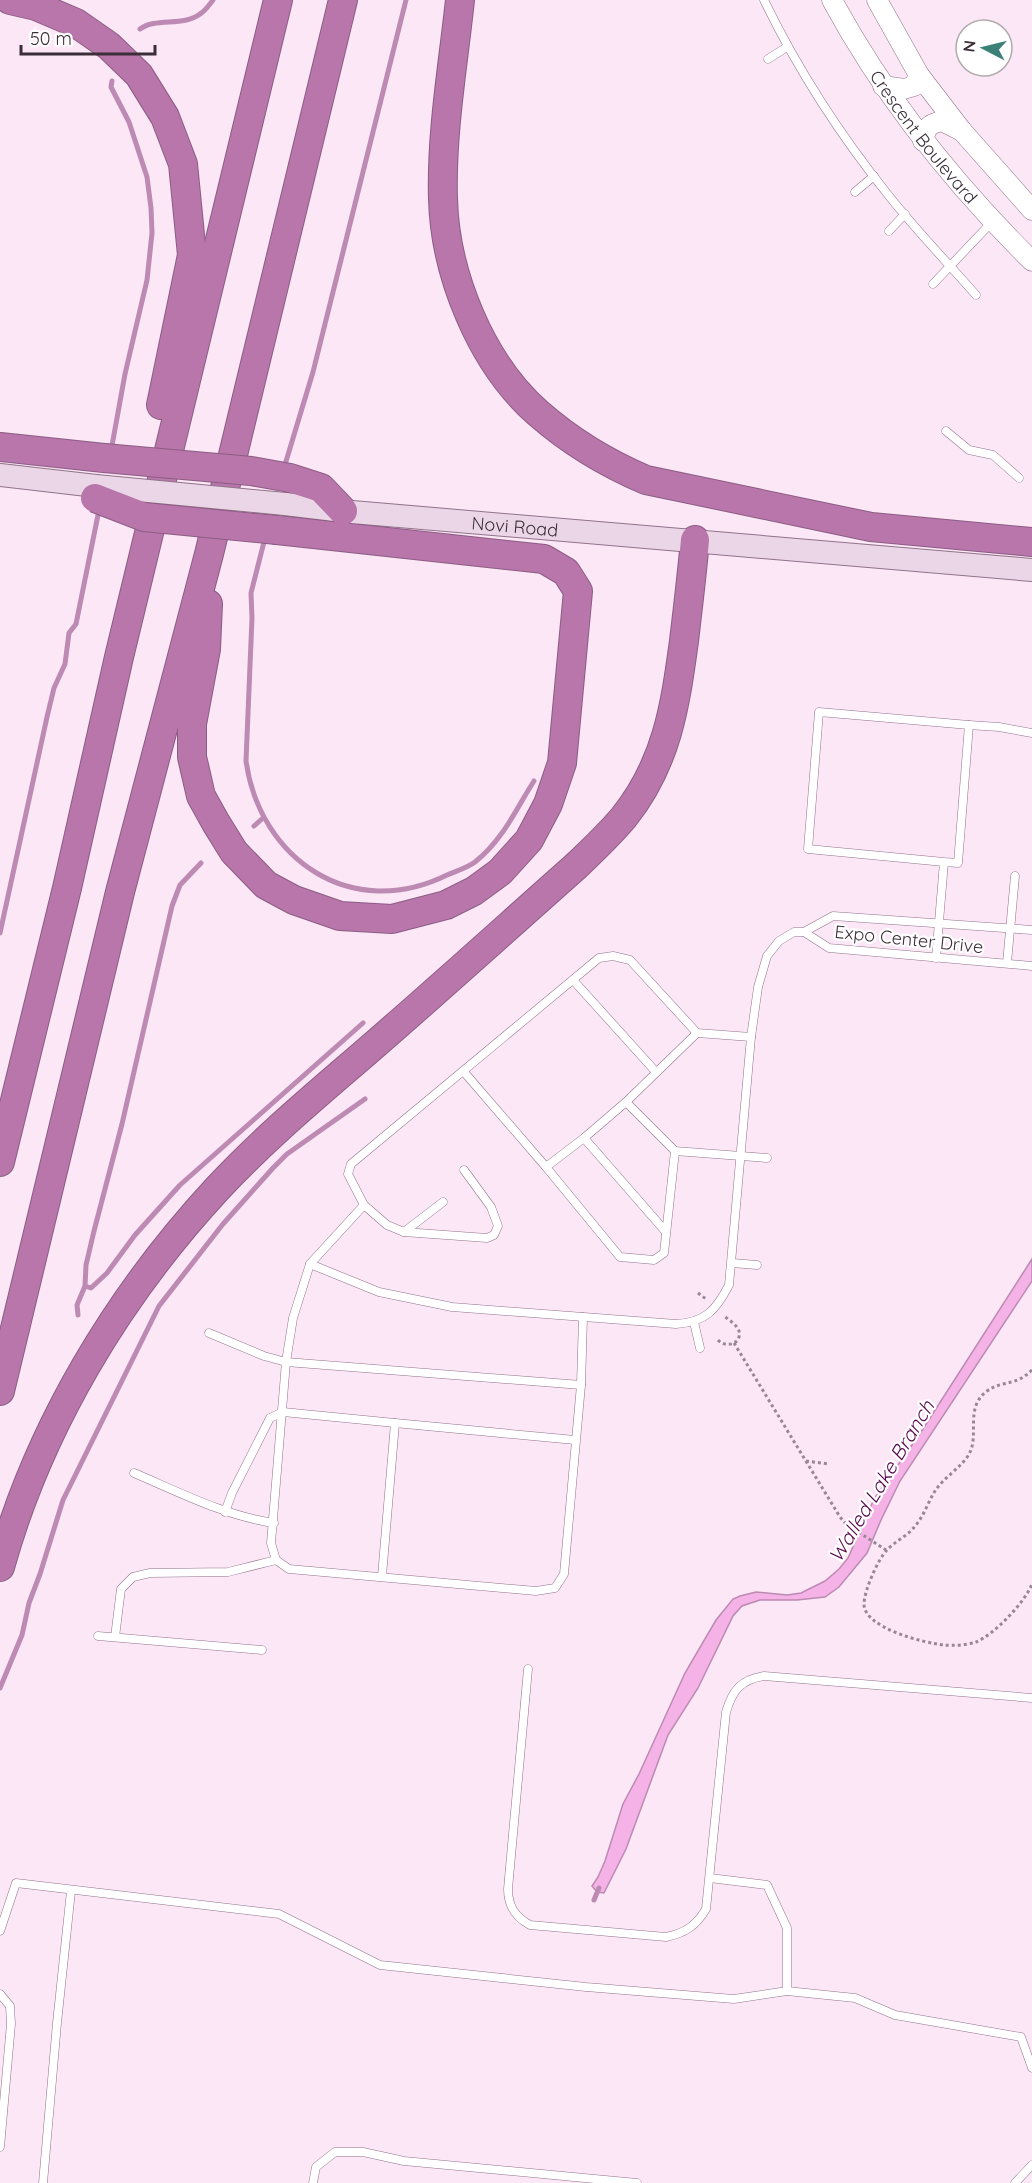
<svg xmlns="http://www.w3.org/2000/svg" width="1032" height="2183" font-family="Quicksand,sans-serif">
	<rect width="100%" height="100%" fill="#fbe7f6"/>
	<path fill="#f4b2e6" stroke="#bc8ab2" stroke-width="1.5" d="M1032,1259V1281L900,1481L881,1520L867,1553L839,1587L825,1597L797,1600H760L742,1606L733,1616L698,1688L668,1735L626,1849L604,1893L597,1892L592,1886L598,1877L605,1861L623,1804L639,1774L685,1673L716,1620L733,1599L740,1596L756,1592L787,1595L801,1593L825,1581L839,1569L848,1558L874,1499L921,1432Z"/>
	<g fill="none" stroke-linecap="round" stroke-linejoin="round">
		<g stroke="#bc8ab2" stroke-width="5">
			<path d="M140,29C156,17 183,27 200,14C205,11 209,5 213,0"/>
			<path d="M111,451L125,374L147,280L152,233L151,208L147,177L129,122L111,87L112,81"/>
			<path d="M284,468L313,372L406,0"/>
			<path d="M265,538L251,593L252,618L246,761C260,860 352,922 447,875C456,871 467,868 475,862C503,840 516,809 534,781"/>
			<path d="M254,826L263,818"/>
			<path d="M0,933L47,717L54,688L65,664L69,633L76,624L99,510"/>
			<path d="M85,1286L91,1288L107,1273L135,1235L180,1185L363,1023"/>
			<path d="M78,1315L77,1305L85,1286L86,1265L94,1231L122,1124L172,906L180,885L201,863"/>
			<path d="M0,1688L22,1635L29,1603L40,1574L63,1500L159,1306L223,1224L273,1168L287,1154L365,1099"/>
			<path d="M594,1900L599,1888"/>
		</g>
		<defs>
			<g id="service">
				<path d="M764,0C798,70 840,135 889,196C916,230 947,262 976,295"/>
				<path d="M768,59L787,47"/>
				<path d="M855,192L874,176"/>
				<path d="M889,231L905,214"/>
				<path d="M933,284L992,222"/>
				<path d="M946,431L969,450L993,455L1019,478"/>
				<path d="M969,725L999,727L1032,733"/>
				<path d="M804,932L829,948L1032,966"/>
				<path d="M936,958L944,862L958,863L969,725L819,712L808,849L944,862"/>
				<path d="M1007,963L1015,876"/>
				<path d="M573,980L656,1072"/>
				<path d="M464,1072L546,1167L620,1257L654,1260L664,1253L675,1151"/>
				<path d="M626,1102L697,1033"/>
				<path d="M584,1138L666,1232"/>
				<path d="M546,1167L584,1138L626,1102L675,1151L767,1158"/>
				<path d="M364,1205L387,1225L404,1232L487,1238L494,1235L498,1226L491,1207L464,1170"/>
				<path d="M404,1232L443,1202"/>
				<path d="M732,1263L757,1265"/>
				<path d="M310,1264L379,1292L452,1307L676,1324C706,1322 716,1310 729,1285L751,1037L758,987L767,956L779,941L794,932H804L833,916L1032,930"/>
				<path d="M583,1317L581,1385L564,1574L555,1588L536,1591L289,1569L276,1560L271,1543L286,1362L293,1318L310,1264L364,1205L348,1174L351,1164L599,958L613,956L630,960L697,1033L751,1037"/>
				<path d="M694,1322L700,1348"/>
				<path d="M209,1333L264,1356L286,1362L581,1385"/>
				<path d="M134,1473C179,1492 225,1516 274,1523"/>
				<path d="M225,1512L232,1493L270,1418L283,1412L395,1423"/>
				<path d="M382,1576L395,1423L575,1440"/>
				<path d="M98,1636L262,1650"/>
				<path d="M115,1637L121,1589L133,1577L150,1573L228,1572L276,1560"/>
				<path d="M528,1669L508,1889C508,1906 515,1917 530,1925L666,1937C685,1933 696,1926 706,1909L726,1712C733,1689 741,1680 764,1676L1032,1698"/>
				<path d="M710,1878L767,1885L787,1928V1991"/>
				<path d="M0,1931L16,1883L279,1914L380,1965L586,1987L734,1999L787,1991L855,1998L895,2015L1021,2037L1032,2068"/>
				<path d="M0,1994L10,2006L11,2024L0,2147"/>
				<path d="M43,2183L57,2023L71,1891"/>
				<path d="M313,2183L316,2167L335,2152H363L404,2161L637,2183"/>
				<path d="M1015,2183L1032,2165"/>
			</g>
			<g id="tertiary">
				<path id="s1" d="M832,0C885,98 953,183 1032,261"/>
				<path d="M877,0L919,75L962,131L1032,210"/>
				<path d="M883,86L904,89L914,86L919,75"/>
				<path d="M923,141C926,128 928,124 942,121L962,131"/>
			</g>
			<g id="secondary">
				<path d="M0,475L96,486"/>
				<path id="s2" d="M285,504L352,512L1032,570"/>
			</g>
			<g id="motorway">
				<path d="M10,0L36,6L76,23L109,46L139,75L165,117L183,164L192,255L161,405"/>
				<path d="M460,0C453,66 441,133 443,199C445,274 481,363 538,413C571,442 606,463 646,480L871,527L1032,542"/>
				<path d="M0,447L104,458"/>
				<path d="M290,478L321,488L343,511"/>
				<path d="M208,604L206,649L192,724V757L201,796L216,823L234,852L266,885L294,900L340,916L392,919L446,905L474,891L500,872L529,840L548,804L562,763L578,591L566,572L544,559L277,530"/>
				<path d="M0,1162L67,888L119,657L278,0"/>
				<path d="M0,1391L120,892L209,554L343,0"/>
				<path d="M0,1567C39,1427 118,1296 217,1189C270,1132 330,1084 388,1033C451,978 513,922 575,867C592,851 609,835 624,817C667,763 675,707 684,641C688,607 692,574 695,540"/>
			</g>
		</defs>
		<use href="#service" stroke="#91738a" stroke-width="9"/>
		<use href="#tertiary" stroke="#91738a" stroke-width="21"/>
		<use href="#secondary" stroke="#91738a" stroke-width="24"/>
		<use href="#motorway" stroke="#8c5d83" stroke-width="30"/>
		<g stroke="#988895" stroke-width="3" stroke-dasharray="3 3" stroke-linecap="butt">
			<path d="M698,1293L706,1299"/>
			<path d="M718,1340C725,1348 742,1345 739,1331C737,1325 729,1320 724,1316"/>
			<path d="M734,1343L840,1517L846,1524L886,1550"/>
			<path d="M1032,1370C1015,1387 1002,1380 987,1391C964,1408 980,1435 969,1454C963,1466 943,1478 935,1491C928,1502 924,1516 915,1526C908,1536 895,1541 887,1550C878,1559 864,1591 864,1604C864,1628 924,1643 944,1645C953,1646 967,1645 976,1642C995,1634 1025,1602 1032,1584"/>
			<path d="M806,1461L829,1464"/>
		</g>
		<use href="#service" stroke="#fff" stroke-width="8"/>
		<use href="#tertiary" stroke="#fff" stroke-width="20"/>
		<use href="#secondary" stroke="#ead6e6" stroke-width="22"/>
		<use href="#motorway" stroke="#b876ab" stroke-width="28"/>
		<defs>
			<path id="secondary-bridge" d="M96,486L285,504"/>
			<g id="motorway-bridge">
				<path d="M104,458L251,471L290,478"/>
				<path d="M95,498L144,517L277,530"/>
			</g>
		</defs>
		<use href="#secondary-bridge" stroke="#91738a" stroke-width="24" stroke-linecap="butt"/>
		<use href="#motorway-bridge" stroke="#8c5d83" stroke-width="30" stroke-linecap="butt"/>
		<use href="#secondary-bridge" stroke="#ead6e6" stroke-width="22"/>
		<use href="#motorway-bridge" stroke="#b876ab" stroke-width="28"/>
	</g>
	<g text-anchor="middle" dominant-baseline="central" stroke-width="4.5" stroke-linejoin="round" paint-order="stroke">
		<g font-size="18" fill="#3b2e38" stroke="#fff">
			<text stroke="none"><textPath href="#s1" startOffset="165">Crescent Boulevard</textPath></text>
			<text stroke="none"><textPath href="#s2" startOffset="231">Novi Road</textPath></text>
			<text transform="translate(909 939) rotate(6)">Expo Center Drive</text>
		</g>
		<g font-size="20" font-style="italic" fill="#57084d" stroke="#fff">
			<text transform="translate(881 1481) rotate(-59)">Walled Lake Branch</text>
		</g>
	</g>
	<g transform="translate(984 48) rotate(277)"><circle r="28" fill="#ffffff" stroke="#b1abaf" stroke-width="1.5"/>
	<path d="M0-4.5L10 22L0 15L-10 22Z" fill="#3b8178"/>
	<text y="-9" font-size="16" font-weight="bold" text-anchor="middle" fill="#3b2e38">N</text>
	</g>
	<path d="M21 45v9h134v-9" fill="none" stroke="#3b2e38" stroke-width="3"/>
	<text x="30" y="45" font-size="18" fill="#3b2e38" stroke="#ffffff" stroke-width="4.5" paint-order="stroke">50 m</text>
</svg>
